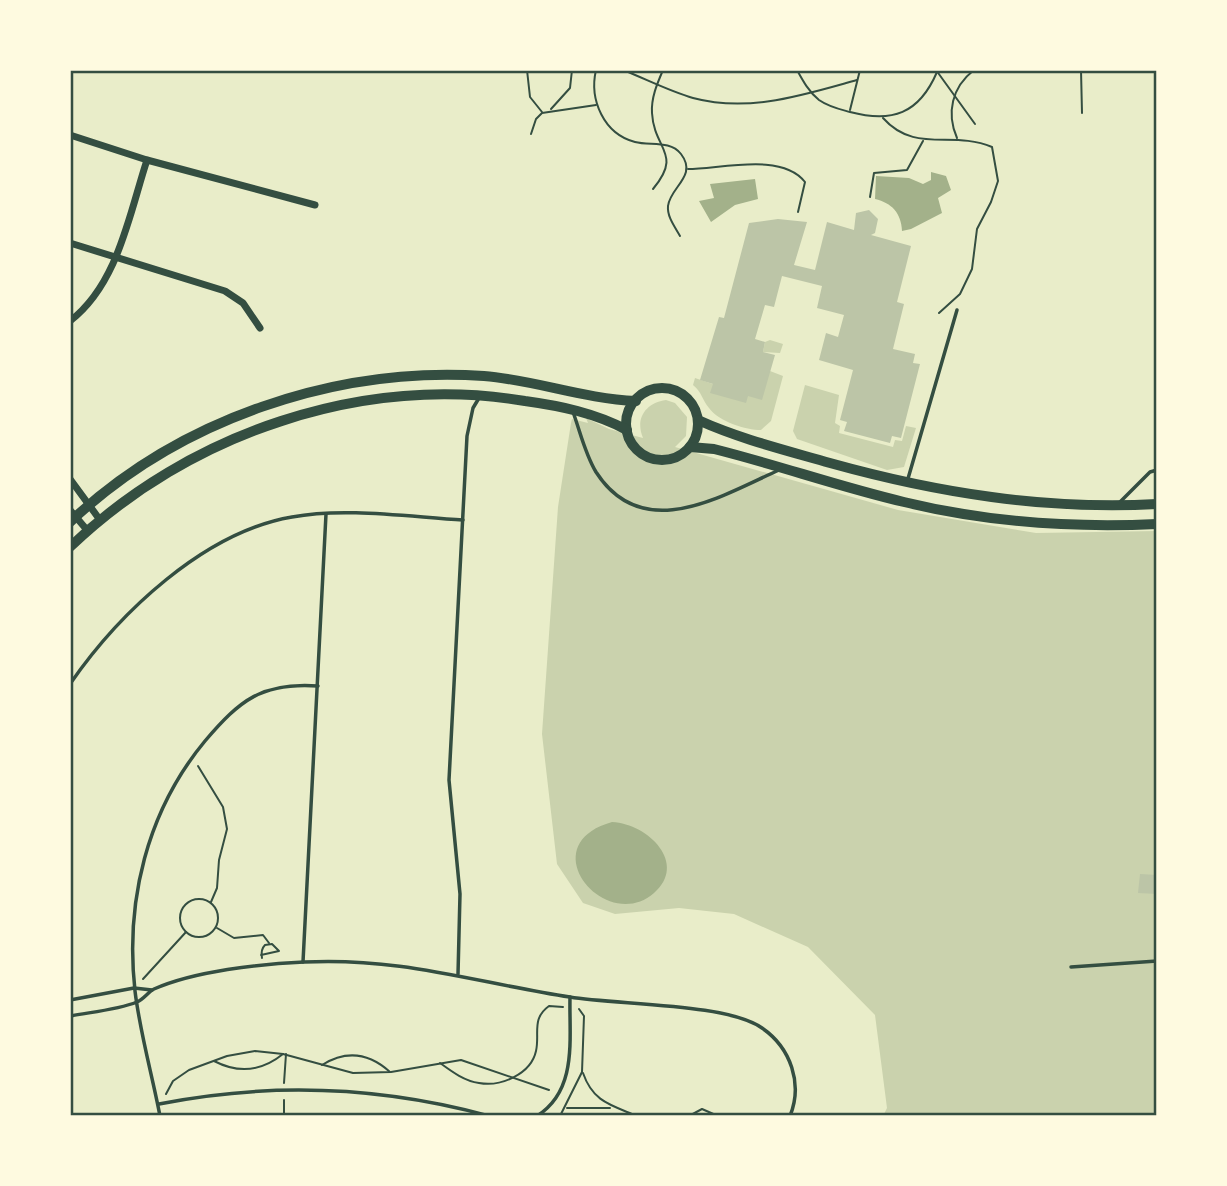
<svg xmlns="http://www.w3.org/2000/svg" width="1227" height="1186" font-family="'Source Sans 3',sans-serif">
	<rect width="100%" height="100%" fill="#e9edc9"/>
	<g fill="#cad2ad">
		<path d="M770,340L783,344L780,353L763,352L765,342Z"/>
		<path d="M770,371L783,376L771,421L761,430C746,430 719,422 709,408C702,400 702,392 693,385L695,378L748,396Z"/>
		<path d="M805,385L839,395L835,423L840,426L839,433L893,447L895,440L902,441L906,426L916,428L904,467L887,470L797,439L793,431Z"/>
		<path d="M666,400L675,403L687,417L686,436L675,447L898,510L1036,533L1157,531V1116H883L887,1108L875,1015L808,947L734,914L679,908L615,914L583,903L557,864L542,734L558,507L571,423L572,419L588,423L586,418L609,429L643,438C635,419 645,403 666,400Z"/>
	</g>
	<g fill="#a3b18a">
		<path d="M931,172L946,176L951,190L938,198L942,213L911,229L902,231C901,213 892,203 875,199L876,176L909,178L923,184L931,180Z"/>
		<path d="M755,179L758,199L735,205L711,222L699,201L714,198L710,184Z"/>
		<path d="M612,822C649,824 688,864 654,893C606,935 530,845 612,822Z"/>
	</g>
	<g fill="#bcc5a7">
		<path d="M869,210L878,219L875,233L871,235L911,246L897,302L904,304L893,349L915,354L913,363L920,364L901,438L892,436L890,443L844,431L847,422L840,420L853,370L819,360L826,333L838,337L844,315L817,308L822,286L782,276L774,307L765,305L755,339L765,342L763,352L775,355L762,400L748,396L746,403L710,393L713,384L700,380L719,317L724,318L749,223L778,219L807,222L794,265L815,270L827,222L854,230L856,213Z"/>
		<path d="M1140,874L1157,875V894L1138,893Z"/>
	</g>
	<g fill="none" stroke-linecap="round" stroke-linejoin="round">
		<g stroke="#344e41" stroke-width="2">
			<path d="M527,70L530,97L542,112"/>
			<path d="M596,70C589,100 604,134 635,142C650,146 670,140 681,154C698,176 670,187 668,206C667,217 675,227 680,236"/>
			<path d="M623,70C646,79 669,91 693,98C749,113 803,95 857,80"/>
			<path d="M797,70C803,81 809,92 819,100C829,107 839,109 850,112C892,123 919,114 937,72"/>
			<path d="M936,70L975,124"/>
			<path d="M1081,70L1082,113"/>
			<path d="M551,109L570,88L572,70"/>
			<path d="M850,110L860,70"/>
			<path d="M883,118C915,154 952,130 992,147L998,181L991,202L977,229L972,269L960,294L939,313"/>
			<path d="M531,134L536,119L542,113L596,105"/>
			<path d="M957,138C946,113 952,87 974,70"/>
			<path d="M688,169C720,169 782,152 805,182L798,212"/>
			<path d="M653,189C683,153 654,150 652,113C651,98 657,84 663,70"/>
			<path d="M870,197L874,173L907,170L923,141"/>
			<path d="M198,766L223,807L227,829L219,860L217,888L211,902"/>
			<circle cx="199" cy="918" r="19"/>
			<path d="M217,928L234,938L263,935L269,943"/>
			<path d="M261,955L279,951L272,944L265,945C261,949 261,953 262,958"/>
			<path d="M143,979L186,932"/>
			<path d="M214,1061C239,1074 262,1071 283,1054"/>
			<path d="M440,1063C451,1071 464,1081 479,1083C501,1087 531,1074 536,1051C540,1034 531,1019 549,1006L563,1007"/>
			<path d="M322,1065C346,1050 369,1053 390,1072"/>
			<path d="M583,1073C593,1102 611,1105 637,1116"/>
			<path d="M284,1083L286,1054"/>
			<path d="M166,1094L173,1081L189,1070L227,1056L255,1051L283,1054L353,1073L391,1072L461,1060L549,1090"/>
			<path d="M284,1100V1116"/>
			<path d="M567,1108H610"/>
			<path d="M560,1116L582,1072L584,1016L579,1009"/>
			<path d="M689,1116L702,1109L718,1116"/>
		</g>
		<g stroke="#344e41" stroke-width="3.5">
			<path d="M573,412C580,431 585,454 596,472C643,545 721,496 779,470"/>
			<path d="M907,482L957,310"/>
			<path d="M1120,502L1150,472L1157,470"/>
			<path d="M70,684C119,613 204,532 292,517C344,507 410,517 463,520"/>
			<path d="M303,962L326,514"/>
			<path d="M1071,967L1157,961"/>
			<path d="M458,974L460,894L449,780L467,436L473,408L479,398"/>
			<path d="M70,1000L134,988L152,990"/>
			<path d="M70,1016C91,1012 117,1010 137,1002C144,999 148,992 154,989C195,971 259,964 304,962C402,957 477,983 570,997C617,1005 727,1003 762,1028C791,1048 803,1084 790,1116"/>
			<path d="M159,1104C270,1082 379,1086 489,1116"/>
			<path d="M160,1116C152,1074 140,1033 135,991C125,901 147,811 205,741C240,700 262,682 318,686"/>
			<path d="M537,1116C578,1090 569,1039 570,997"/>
		</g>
		<g stroke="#344e41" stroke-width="7">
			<path d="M70,135L147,160L315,205"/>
			<path d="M70,243L225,291L243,303L260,328"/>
			<path d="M70,321C118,284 129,215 147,160"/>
			<path d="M70,479L100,520"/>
			<path d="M70,510L87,530"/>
		</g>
		<g stroke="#344e41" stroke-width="10">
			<circle cx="662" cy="424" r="36"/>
			<path d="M698,420C740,439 785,450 830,463C938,493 1044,510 1157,504"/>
			<path d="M690,447L714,449C778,465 840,487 904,502C986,522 1072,528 1157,524"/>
			<path d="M70,522C179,419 336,366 484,376C535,380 584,399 636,401"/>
			<path d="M70,547C189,433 362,374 525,401C561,406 595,413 627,430"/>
		</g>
	</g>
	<rect width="1227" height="1186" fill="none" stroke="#fefae0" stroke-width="144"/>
	<rect x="72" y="72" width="1083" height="1042" fill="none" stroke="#344e41" stroke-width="2.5"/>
</svg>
